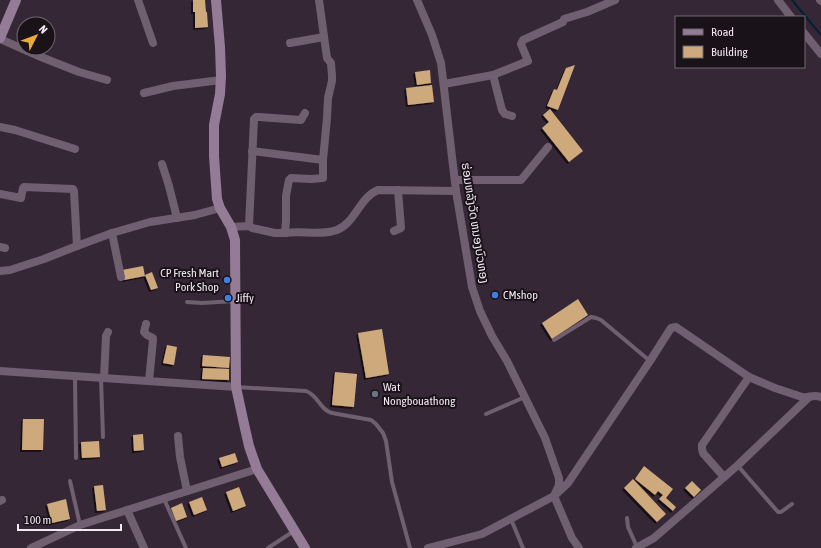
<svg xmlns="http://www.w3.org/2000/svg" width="821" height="548" font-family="'Asap Condensed','Noto Sans Lao',sans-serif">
	<defs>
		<filter id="shadow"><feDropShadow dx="-2" dy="2" stdDeviation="0" flood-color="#0009"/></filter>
	</defs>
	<rect width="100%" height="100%" fill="#362736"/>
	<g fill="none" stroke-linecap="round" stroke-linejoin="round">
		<path stroke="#011f38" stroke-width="2" d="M792,0L821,35"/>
	</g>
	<g fill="#cea97c" filter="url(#shadow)">
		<path d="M193,0H205L206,12H207L208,27L195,28V12H193Z"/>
		<path d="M575,65L558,110L547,106L554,89L557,90L566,68Z"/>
		<path d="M430,70L431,83L417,85L415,72Z"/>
		<path d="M432,85L434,102L408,105L406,88Z"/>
		<path d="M550,109L583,151L569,162L542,128L549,122L543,115Z"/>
		<path d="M143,266L145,276L124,280L122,270Z"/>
		<path d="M152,272L158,288L151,290L145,275Z"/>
		<path d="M578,299L588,315L552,339L542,323Z"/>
		<path d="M382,329L389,374L366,378L358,333Z"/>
		<path d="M167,345L177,347L174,365L163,363Z"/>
		<path d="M203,355L230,357L229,368L202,366Z"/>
		<path d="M203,368L229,369V380L202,379Z"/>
		<path d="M335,372L357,374L354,407L332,405Z"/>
		<path d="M23,419H44L43,450H22Z"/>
		<path d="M143,434L144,450L134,451L133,435Z"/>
		<path d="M99,441L100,457L82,458L81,442Z"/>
		<path d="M235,453L238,462L222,467L219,458Z"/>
		<path d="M644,466L673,489L666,498L676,507L673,511L659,499L663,495L658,491L655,495L635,479Z"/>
		<path d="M633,479L666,514L657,522L624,488Z"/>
		<path d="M692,481L701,490L694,497L685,488Z"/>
		<path d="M103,485L106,510L97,511L94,486Z"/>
		<path d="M239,487L246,506L233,511L226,492Z"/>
		<path d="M202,497L207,510L194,515L189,502Z"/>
		<path d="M66,499L70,519L52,523L47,504Z"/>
		<path d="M182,503L187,517L176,521L171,508Z"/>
	</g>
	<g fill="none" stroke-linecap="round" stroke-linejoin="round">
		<g stroke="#6f5f70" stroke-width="4">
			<path d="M187,302L202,303L235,301"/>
			<path d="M554,340L591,317L596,318L601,320L650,361"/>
			<path d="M75,376L76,458"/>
			<path d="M101,378L103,437"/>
			<path d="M236,387L306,391C319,396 319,409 332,413L371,420L376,424L383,433L386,441L392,482L410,548"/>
			<path d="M486,414L525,397"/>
			<path d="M738,466L778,512H781L792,504"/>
			<path d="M70,481L80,525"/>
			<path d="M164,499L186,548"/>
			<path d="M627,518L628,527L637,547"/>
			<path d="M511,519L523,548"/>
			<path d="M268,548L294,531"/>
		</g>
		<g stroke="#6f5f70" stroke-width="8">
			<path d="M138,0L153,43"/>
			<path d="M417,0L432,35L441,63L456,191L472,287L480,311L492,336L507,361L545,438L559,478V485L554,496L572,538L579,548"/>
			<path d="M778,0L791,17"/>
			<path d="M820,0L821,1"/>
			<path d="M804,33L821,54"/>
			<path d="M0,39L41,57L79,72L107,80"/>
			<path d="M290,43L324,37"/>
			<path d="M493,75L502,110L505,114L512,116"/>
			<path d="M444,84L493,75L528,61L521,44L523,40L563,22L564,19L587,12L615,0"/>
			<path d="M144,93L173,86L221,80"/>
			<path d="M0,127L15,130L75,149"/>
			<path d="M252,151L323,160L327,118L328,98L332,81V76L331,63L327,58L319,0"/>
			<path d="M162,164L169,186L177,218"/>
			<path d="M455,180H521L548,147"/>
			<path d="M0,194L21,198L23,188L24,187L73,189L74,191L77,246"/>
			<path d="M249,226L254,119L256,117H259L301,120L305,113"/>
			<path d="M231,227L249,226L252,228L275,233H285L286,220V196L289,180L291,178L311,179L323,178V160"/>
			<path d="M394,231L401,228L398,190"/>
			<path d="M112,233L121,277"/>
			<path d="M285,233C301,230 321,236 337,230C356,222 359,198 378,190L456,191"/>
			<path d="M0,247L5,248"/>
			<path d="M0,271L10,270L44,259L77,246L112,233L150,222L195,215L220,208"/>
			<path d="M146,324L144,332L147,335L153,338V340L149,381"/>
			<path d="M0,371L236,387"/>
			<path d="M104,378L106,336L108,332"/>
			<path d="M178,436L180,457L187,491"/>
			<path d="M724,477L703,453L702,449V445L749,377"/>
			<path d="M0,501L2,500"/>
			<path d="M127,510L144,548"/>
			<path d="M31,548L80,525L257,469"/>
			<path d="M428,548L482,534L554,496L568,483L650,361L671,328L676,327L749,377L775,388L802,397C810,398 813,394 821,397"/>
			<path d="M636,548L654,538L738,465L809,397"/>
		</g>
		<g stroke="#947b96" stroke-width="10">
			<path d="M216,0L220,47L221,76L220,94L214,125V156L217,199L220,208L231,227L235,240L236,387L244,424L249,446L257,469L305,548"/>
			<path d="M0,38L16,0"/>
		</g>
	</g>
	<g fill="#3f7fe0" stroke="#191219" stroke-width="1.5">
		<circle cx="227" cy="280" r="4"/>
		<circle cx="495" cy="295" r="4"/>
		<circle cx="228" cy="298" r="4"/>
	</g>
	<circle fill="#6b7280" stroke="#191219" stroke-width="1.5" cx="375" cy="394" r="4"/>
	<g text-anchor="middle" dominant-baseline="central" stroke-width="4" stroke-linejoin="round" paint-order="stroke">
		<g font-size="12" fill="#f2e8f2" stroke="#191219">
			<text transform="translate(475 223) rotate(81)">ຮ່ອມຫລັງວັດ ຫນອງບົວທອງ</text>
		</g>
		<g font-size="12" fill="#f2e8f2" stroke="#191219" text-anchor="start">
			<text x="219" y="273" text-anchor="end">CP Fresh Mart<tspan x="219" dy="14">Pork Shop</tspan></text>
			<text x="503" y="295">CMshop</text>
			<text x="236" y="298">Jiffy</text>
			<text x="383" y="387">Wat<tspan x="383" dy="14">Nongbouathong</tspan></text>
		</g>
	</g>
	<rect x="675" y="16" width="130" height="52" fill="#191219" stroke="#706870"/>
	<rect x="683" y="29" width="20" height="6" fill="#947b96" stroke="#706870"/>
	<text x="711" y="36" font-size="12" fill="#f2e8f2">Road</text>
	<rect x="683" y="46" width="20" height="12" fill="#cea97c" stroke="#706870"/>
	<text x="711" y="56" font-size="12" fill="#f2e8f2">Building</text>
	<g transform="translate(36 36) rotate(48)"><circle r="19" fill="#191219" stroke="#706870"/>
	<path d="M0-3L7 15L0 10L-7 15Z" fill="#e9aa38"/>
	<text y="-6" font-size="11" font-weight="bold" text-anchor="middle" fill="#f2e8f2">N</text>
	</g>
	<path d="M18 524v6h103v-6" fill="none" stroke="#f2e8f2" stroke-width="2"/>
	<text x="24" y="524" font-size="12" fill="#f2e8f2" stroke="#191219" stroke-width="3" paint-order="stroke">100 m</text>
</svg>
